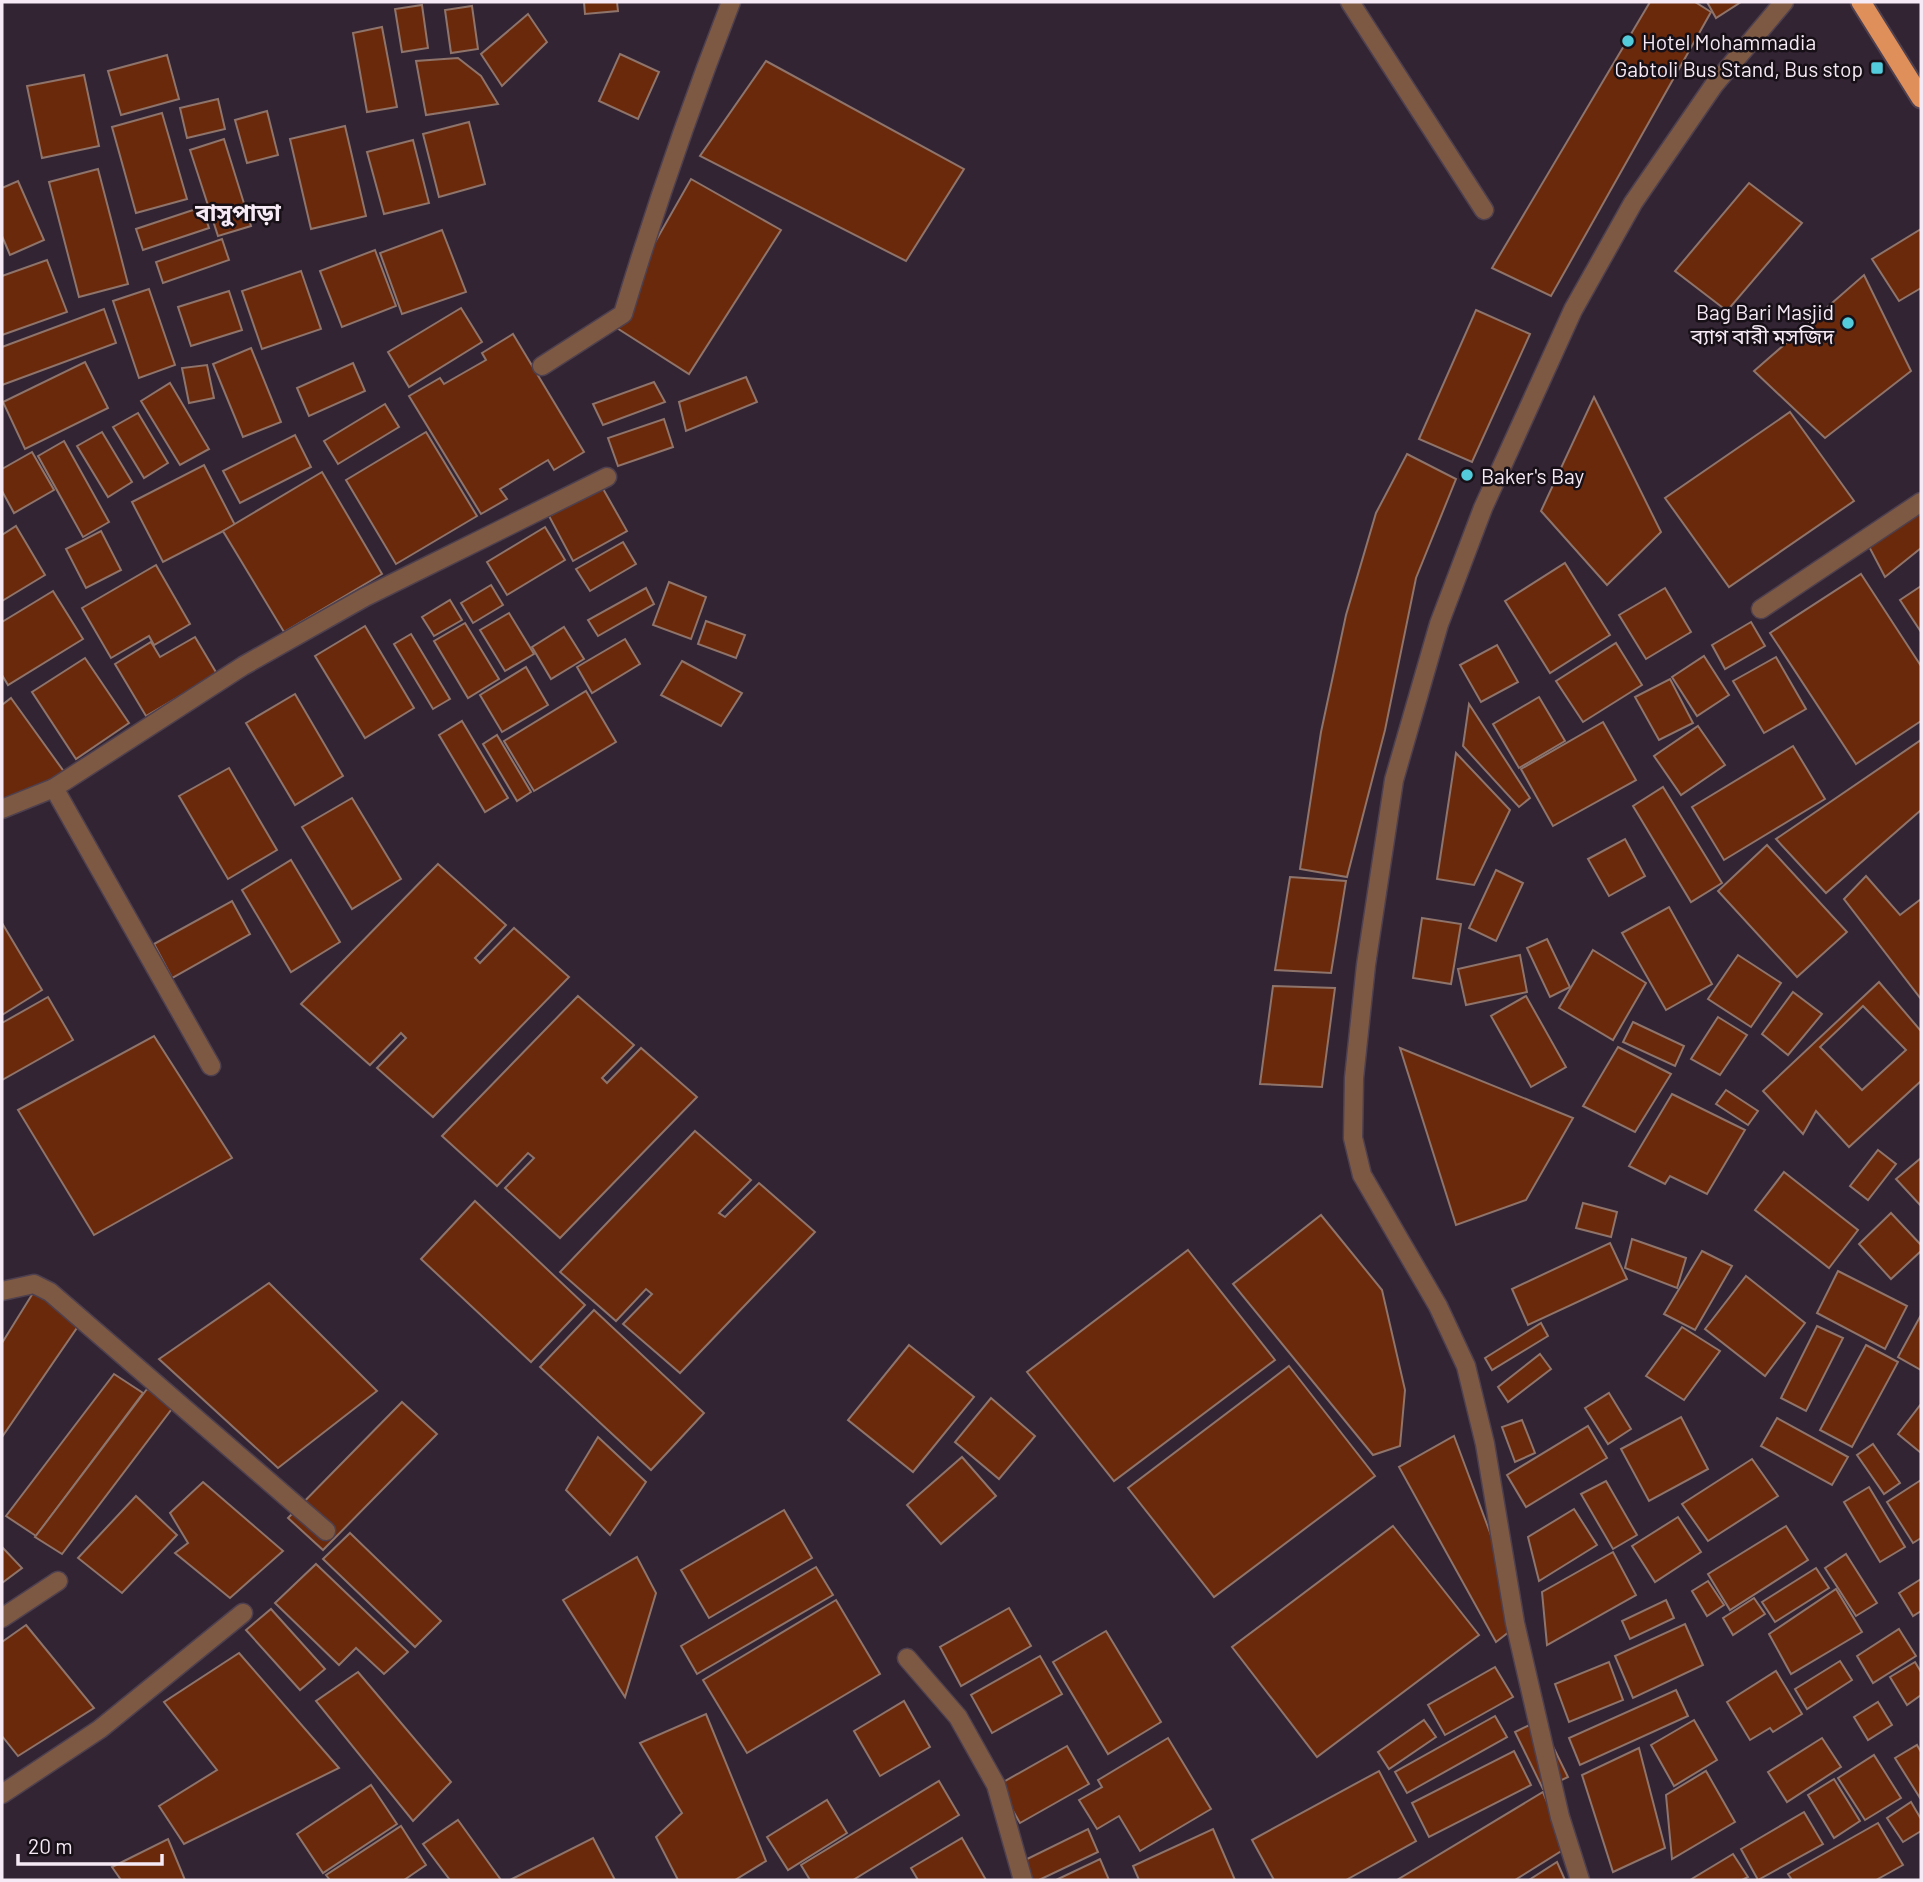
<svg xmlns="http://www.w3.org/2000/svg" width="1923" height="1882" font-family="Barlow,'Noto Sans Bengali',sans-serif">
	<rect width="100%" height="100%" fill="#332434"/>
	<g fill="#6b290b" stroke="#8e746a" stroke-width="2" fill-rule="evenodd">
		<path d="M584,2H617L618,11L585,14Z"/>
		<path d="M1650,2H1695L1711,12L1551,296L1492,268Z"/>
		<path d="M1707,2H1741L1716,18Z"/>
		<path d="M422,5L428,48L402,52L395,9Z"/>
		<path d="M472,6L478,49L451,53L445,10Z"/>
		<path d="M528,14L547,42L502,86L481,54Z"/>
		<path d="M382,27L397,107L367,112L353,33Z"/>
		<path d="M620,54L659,72L638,119L599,101Z"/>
		<path d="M167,55L179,99L121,115L108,71Z"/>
		<path d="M458,58L481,76L498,104L426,115L416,61Z"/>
		<path d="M766,61L964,169L906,261L700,156Z"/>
		<path d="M84,75L99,146L42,158L27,86Z"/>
		<path d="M218,99L225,129L187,138L180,108Z"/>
		<path d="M267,111L278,155L247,163L235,120Z"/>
		<path d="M162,113L187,199L136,213L112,127Z"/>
		<path d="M469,122L485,184L439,197L423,134Z"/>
		<path d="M345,126L366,216L311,229L290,139Z"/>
		<path d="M224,139L251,226L218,236L190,150Z"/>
		<path d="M413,140L429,203L384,214L367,152Z"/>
		<path d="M98,169L128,284L79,297L49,182Z"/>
		<path d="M691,179L781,230L689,374L609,323Z"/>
		<path d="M18,181L44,240L10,255L2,236V188Z"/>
		<path d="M1749,183L1802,223L1727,311L1675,271Z"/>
		<path d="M202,207L209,228L143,250L136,229Z"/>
		<path d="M1921,229V288L1899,301L1872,259Z"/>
		<path d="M442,230L466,292L402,314L380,253Z"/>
		<path d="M222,239L229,260L163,283L156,262Z"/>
		<path d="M375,250L396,306L342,327L320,271Z"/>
		<path d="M47,260L67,312L2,335V276Z"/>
		<path d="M301,271L321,329L262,349L242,291Z"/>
		<path d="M1864,275L1911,371L1825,438L1754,371Z"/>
		<path d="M149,289L175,365L139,378L113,301Z"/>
		<path d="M229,291L242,330L191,346L178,307Z"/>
		<path d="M461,308L482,342L409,387L388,352Z"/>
		<path d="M104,309L116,343L2,385V347Z"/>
		<path d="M1476,310L1530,334L1472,462L1419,439Z"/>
		<path d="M513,334L584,452L554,470L548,460L500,489L507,499L481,514L409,396L440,378L444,384L486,360L482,353Z"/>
		<path d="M251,348L281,422L243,437L213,364Z"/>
		<path d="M85,362L108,408L25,449L3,402Z"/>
		<path d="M353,363L365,391L309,416L297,388Z"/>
		<path d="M207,365L214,398L189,403L182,368Z"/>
		<path d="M746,377L757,402L686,431L679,402Z"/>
		<path d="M654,382L665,402L603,425L593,404Z"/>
		<path d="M170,383L209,449L180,465L141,401Z"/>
		<path d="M1594,397L1661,532L1607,585L1541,511Z"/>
		<path d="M385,404L399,427L338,464L324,441Z"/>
		<path d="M1790,412L1854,501L1729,587L1665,498Z"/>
		<path d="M138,413L168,463L144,478L113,427Z"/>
		<path d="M664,419L673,447L618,466L608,438Z"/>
		<path d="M102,432L132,482L108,497L77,446Z"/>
		<path d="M426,432L477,516L396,564L346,480Z"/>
		<path d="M295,435L311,467L240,503L223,471Z"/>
		<path d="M64,441L109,522L83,537L38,456Z"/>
		<path d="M32,452L54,490L14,513L2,491V469Z"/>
		<path d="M1407,454L1456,479L1416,578L1385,730L1347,877L1300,869L1321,732L1346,615L1376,513Z"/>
		<path d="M204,465L235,525L163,562L132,502Z"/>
		<path d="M322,472L382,574L284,632L223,531Z"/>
		<path d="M602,487L627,531L573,561L549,516Z"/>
		<path d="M1921,505V548L1885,577L1864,537Z"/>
		<path d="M16,526L45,575L2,601V535Z"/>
		<path d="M545,527L565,560L507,595L487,562Z"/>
		<path d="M101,531L121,570L86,588L66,549Z"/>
		<path d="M623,542L636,564L590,591L576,569Z"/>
		<path d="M1565,563L1610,635L1550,673L1505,601Z"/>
		<path d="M156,565L190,624L154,645L149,636L111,658L82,608Z"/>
		<path d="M1861,574L1921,666V721L1856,764L1770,633Z"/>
		<path d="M669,582L706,597L691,639L653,625Z"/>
		<path d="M491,585L503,605L473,623L461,603Z"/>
		<path d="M1921,586V632L1900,600Z"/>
		<path d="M646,588L654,604L598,636L588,620Z"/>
		<path d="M1665,588L1691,632L1646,659L1619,615Z"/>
		<path d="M53,591L83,639L8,685L2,675V622Z"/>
		<path d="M450,600L462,620L434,636L422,617Z"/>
		<path d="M509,613L534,654L505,671L480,630Z"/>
		<path d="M706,621L745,635L736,658L698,644Z"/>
		<path d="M1751,622L1765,646L1725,669L1712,645Z"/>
		<path d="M465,623L499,679L468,698L434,641Z"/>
		<path d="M365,626L414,708L365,738L315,656Z"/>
		<path d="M564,627L584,659L551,679L532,647Z"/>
		<path d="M411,634L450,699L433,709L394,644Z"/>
		<path d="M195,637L217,674L146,716L115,664L151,642L160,657Z"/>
		<path d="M625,639L640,664L592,693L577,667Z"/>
		<path d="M1616,643L1642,685L1583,722L1556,681Z"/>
		<path d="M1497,645L1518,682L1481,702L1460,665Z"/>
		<path d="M1704,656L1729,695L1697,716L1672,677Z"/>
		<path d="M1776,657L1806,709L1764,733L1733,681Z"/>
		<path d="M85,658L129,723L76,759L32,692Z"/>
		<path d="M682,661L742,693L721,726L661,695Z"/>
		<path d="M526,667L548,705L502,732L480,695Z"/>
		<path d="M1670,679L1693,723L1659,740L1635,697Z"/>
		<path d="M586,691L616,742L534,791L504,741Z"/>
		<path d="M295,694L343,776L295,805L246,723Z"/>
		<path d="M1539,697L1565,741L1519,768L1493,724Z"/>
		<path d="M11,698L65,773L10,812L2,801V705Z"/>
		<path d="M1469,704L1530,798L1519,807L1463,746Z"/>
		<path d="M462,721L508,798L485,812L439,735Z"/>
		<path d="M1603,722L1636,780L1553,826L1521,769Z"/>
		<path d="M1698,726L1725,765L1681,795L1654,756Z"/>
		<path d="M497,735L531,792L517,801L483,744Z"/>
		<path d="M1921,740V810L1826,893L1776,839Z"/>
		<path d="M1793,746L1825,799L1724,860L1692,807Z"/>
		<path d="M1456,753L1510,810L1474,885L1437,879Z"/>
		<path d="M229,768L277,850L228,879L179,796Z"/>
		<path d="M1663,787L1722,883L1691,902L1633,806Z"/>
		<path d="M352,798L401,879L352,909L302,827Z"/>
		<path d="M1625,839L1645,876L1609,896L1588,859Z"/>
		<path d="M1767,845L1847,932L1797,977L1718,891Z"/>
		<path d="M291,860L340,942L291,972L242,890Z"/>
		<path d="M438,864L506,925L475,958L480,963L514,928L569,977L433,1117L377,1068L406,1038L401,1033L370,1065L301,1004Z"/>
		<path d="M1496,870L1523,883L1496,941L1469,928Z"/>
		<path d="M1866,876L1900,915L1921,899V999L1844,899Z"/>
		<path d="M1290,877L1346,881L1331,973L1275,970Z"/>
		<path d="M232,901L250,934L172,978L154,944Z"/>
		<path d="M1669,907L1712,984L1666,1010L1622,933Z"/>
		<path d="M1422,918L1461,924L1451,984L1413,978Z"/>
		<path d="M2,923L42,990L2,1015Z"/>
		<path d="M1547,939L1570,987L1550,997L1527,948Z"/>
		<path d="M1593,950L1646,983L1613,1040L1559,1008Z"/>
		<path d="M1520,955L1527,992L1466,1005L1458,969Z"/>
		<path d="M1738,955L1781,983L1751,1027L1708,999Z"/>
		<path d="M1879,982L1921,1031V1081L1849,1147L1816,1111L1803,1134L1763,1091ZM1863,1006L1906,1050L1862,1090L1820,1047Z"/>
		<path d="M1273,986L1335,988L1322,1087L1260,1084Z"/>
		<path d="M1793,992L1822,1014L1788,1055L1762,1034Z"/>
		<path d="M578,996L634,1045L602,1078L607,1083L641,1048L697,1097L560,1238L505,1188L534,1158L528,1153L497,1186L442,1136Z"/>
		<path d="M1526,996L1566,1067L1531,1087L1491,1016Z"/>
		<path d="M48,997L73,1040L2,1080V1023Z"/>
		<path d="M1718,1017L1747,1035L1720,1075L1691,1059Z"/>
		<path d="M1633,1022L1684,1046L1675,1066L1623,1042Z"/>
		<path d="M154,1036L232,1158L94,1235L18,1110Z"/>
		<path d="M1618,1047L1671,1074L1635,1132L1583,1106Z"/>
		<path d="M1400,1048L1573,1118L1526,1200L1456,1225Z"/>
		<path d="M1726,1090L1758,1111L1748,1125L1716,1104Z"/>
		<path d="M1672,1094L1745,1130L1707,1194L1670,1176L1665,1184L1629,1166Z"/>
		<path d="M695,1131L751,1180L719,1213L725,1217L759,1183L815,1232L680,1373L623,1324L652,1294L646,1289L616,1321L560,1272Z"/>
		<path d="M1878,1150L1896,1164L1868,1200L1850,1186Z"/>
		<path d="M1921,1158V1206L1896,1179Z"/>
		<path d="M1784,1172L1858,1230L1829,1268L1755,1210Z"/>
		<path d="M475,1201L585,1305L531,1362L421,1259Z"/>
		<path d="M1583,1203L1617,1212L1611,1237L1576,1228Z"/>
		<path d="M1891,1213L1921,1245V1251L1891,1279L1859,1244Z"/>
		<path d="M1321,1215L1382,1290L1405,1390L1400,1446L1373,1455L1233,1284Z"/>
		<path d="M1632,1239L1686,1258L1677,1288L1625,1268Z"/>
		<path d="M1610,1243L1627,1279L1528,1325L1512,1289Z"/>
		<path d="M1188,1250L1275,1360L1114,1481L1027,1372Z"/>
		<path d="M1702,1251L1732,1266L1695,1330L1664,1314Z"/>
		<path d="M1838,1271L1907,1306L1885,1349L1817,1313Z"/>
		<path d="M1746,1276L1805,1323L1765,1376L1705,1329Z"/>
		<path d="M269,1283L377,1391L278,1468L159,1359Z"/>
		<path d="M33,1293L83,1319L2,1437V1343Z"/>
		<path d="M594,1310L704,1413L651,1470L540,1367Z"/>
		<path d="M1921,1315V1370L1898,1357Z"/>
		<path d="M1541,1323L1548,1336L1492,1370L1485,1358Z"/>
		<path d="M1817,1326L1843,1338L1806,1411L1781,1398Z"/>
		<path d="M1682,1327L1720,1351L1684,1400L1646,1376Z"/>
		<path d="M909,1345L974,1397L913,1472L848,1420Z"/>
		<path d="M1866,1345L1898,1362L1852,1447L1820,1430Z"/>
		<path d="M1540,1354L1551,1369L1508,1402L1498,1387Z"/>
		<path d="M1289,1366L1375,1476L1214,1597L1128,1488Z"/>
		<path d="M114,1374L143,1393L36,1536L6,1516Z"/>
		<path d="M147,1389L174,1406L62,1554L35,1537Z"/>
		<path d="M1609,1393L1631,1429L1608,1444L1585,1408Z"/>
		<path d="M991,1398L1035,1436L999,1479L955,1442Z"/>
		<path d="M402,1402L437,1434L323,1550L288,1518Z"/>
		<path d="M1921,1404V1453L1898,1434Z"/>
		<path d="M1681,1417L1708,1469L1649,1501L1621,1449Z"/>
		<path d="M1777,1418L1848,1457L1832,1485L1761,1446Z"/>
		<path d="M1522,1420L1535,1453L1515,1462L1502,1427Z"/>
		<path d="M1588,1426L1607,1458L1526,1507L1507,1475Z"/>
		<path d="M1454,1436L1523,1621L1496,1642L1399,1467Z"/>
		<path d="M598,1437L646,1482L610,1535L566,1490Z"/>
		<path d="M1873,1444L1900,1483L1884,1494L1857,1455Z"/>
		<path d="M962,1457L996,1496L941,1544L907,1505Z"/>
		<path d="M1752,1459L1778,1496L1708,1541L1682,1504Z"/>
		<path d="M1921,1480V1538L1913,1543L1887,1502Z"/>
		<path d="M1606,1481L1637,1535L1613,1549L1581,1494Z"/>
		<path d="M203,1482L283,1551L230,1598L175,1553L188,1543L170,1513Z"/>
		<path d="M1869,1487L1905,1547L1880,1562L1844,1502Z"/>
		<path d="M136,1496L177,1535L122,1593L78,1558Z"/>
		<path d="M1574,1509L1597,1545L1539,1581L1528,1537Z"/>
		<path d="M784,1510L812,1558L709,1618L681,1570Z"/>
		<path d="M1678,1517L1701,1552L1655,1582L1632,1546Z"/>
		<path d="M1393,1526L1479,1635L1317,1757L1232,1647Z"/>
		<path d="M1786,1526L1808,1560L1730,1610L1708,1574Z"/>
		<path d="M350,1533L441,1621L415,1647L323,1559Z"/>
		<path d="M2,1547L22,1568L2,1583Z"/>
		<path d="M1613,1552L1636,1595L1547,1645L1542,1592Z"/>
		<path d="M1846,1554L1877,1603L1856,1616L1825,1568Z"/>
		<path d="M637,1557L656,1593L625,1697L563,1600Z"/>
		<path d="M316,1564L408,1652L384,1674L356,1648L339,1665L275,1603Z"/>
		<path d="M816,1567L833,1595L697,1674L681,1646Z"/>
		<path d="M1816,1568L1829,1588L1775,1622L1762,1602Z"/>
		<path d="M1921,1579V1611L1913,1616L1899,1593Z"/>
		<path d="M1708,1581L1724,1605L1707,1616L1692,1591Z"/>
		<path d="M1836,1589L1862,1632L1791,1674L1769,1634Z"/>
		<path d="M1754,1598L1765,1614L1733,1635L1723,1618Z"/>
		<path d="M836,1600L880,1674L747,1753L703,1680Z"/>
		<path d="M1666,1600L1674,1618L1630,1639L1622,1621Z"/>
		<path d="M1009,1608L1031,1646L961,1686L940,1647Z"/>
		<path d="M271,1609L325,1669L300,1690L246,1630Z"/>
		<path d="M1685,1624L1703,1665L1633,1698L1615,1656Z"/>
		<path d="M26,1625L94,1708L18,1756L2,1736V1642Z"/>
		<path d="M1899,1629L1916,1656L1873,1683L1857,1656Z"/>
		<path d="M1106,1631L1161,1722L1108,1754L1053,1662Z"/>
		<path d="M239,1653L339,1768L184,1844L159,1806L217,1770L164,1702Z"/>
		<path d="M1040,1656L1062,1694L992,1733L971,1695Z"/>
		<path d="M1840,1661L1852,1680L1807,1709L1795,1689Z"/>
		<path d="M1609,1662L1623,1700L1569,1722L1555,1684Z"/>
		<path d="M1915,1662L1921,1672V1695L1907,1705L1890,1677Z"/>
		<path d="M1495,1667L1513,1697L1445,1735L1428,1705Z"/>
		<path d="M1776,1671L1802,1714L1773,1732L1770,1728L1750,1740L1727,1702Z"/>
		<path d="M358,1672L451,1782L413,1821L316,1701Z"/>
		<path d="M1676,1690L1688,1716L1580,1765L1569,1738Z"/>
		<path d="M904,1701L930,1747L880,1776L854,1731Z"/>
		<path d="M1878,1702L1892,1725L1868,1740L1854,1717Z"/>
		<path d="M706,1714L766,1861L735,1880H678L656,1837L682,1813L640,1743Z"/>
		<path d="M1495,1716L1507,1737L1407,1793L1395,1772Z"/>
		<path d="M1424,1720L1436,1737L1389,1769L1378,1752Z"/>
		<path d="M1540,1720L1568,1777L1543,1789L1515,1732Z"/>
		<path d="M1694,1720L1717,1760L1674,1786L1651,1745Z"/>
		<path d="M1168,1738L1211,1809L1140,1851L1119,1816L1097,1829L1079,1800L1102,1787L1098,1780Z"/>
		<path d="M1822,1738L1841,1767L1787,1802L1768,1772Z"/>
		<path d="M1917,1745L1921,1752L1920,1798L1895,1758Z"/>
		<path d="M1067,1746L1089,1784L1020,1823L998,1785Z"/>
		<path d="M1639,1748L1665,1848L1613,1872L1582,1775Z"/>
		<path d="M1514,1751L1531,1785L1429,1837L1412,1803Z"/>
		<path d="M1874,1755L1901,1798L1865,1820L1838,1778Z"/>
		<path d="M1379,1771L1416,1841L1346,1880H1274L1252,1840Z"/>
		<path d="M1706,1771L1735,1822L1672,1859L1666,1795Z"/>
		<path d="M1834,1779L1860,1821L1834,1838L1808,1795Z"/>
		<path d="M939,1781L959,1815L853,1880H810L801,1865Z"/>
		<path d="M371,1785L397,1824L323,1873L297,1834Z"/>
		<path d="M1543,1792L1566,1848L1515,1880H1397Z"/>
		<path d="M827,1800L847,1833L788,1870L767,1837Z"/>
		<path d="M1911,1802L1921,1819V1831L1903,1842L1887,1818Z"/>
		<path d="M1804,1812L1823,1844L1758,1880L1741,1849Z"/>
		<path d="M458,1820L501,1880H450L423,1844Z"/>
		<path d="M1878,1823L1903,1865L1876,1880H1792L1788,1874Z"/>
		<path d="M401,1826L426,1865L404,1880H330L326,1875Z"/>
		<path d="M1088,1829L1098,1852L1039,1880H1030L1021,1862Z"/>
		<path d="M1213,1829L1235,1880H1139L1133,1866Z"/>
		<path d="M593,1838L615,1880H510Z"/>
		<path d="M962,1838L986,1880H918L911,1868Z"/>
		<path d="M168,1839L185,1880H121L112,1867Z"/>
		<path d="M1733,1854L1748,1877L1742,1880H1690Z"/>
		<path d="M1100,1859L1109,1880H1056Z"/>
		<path d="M1557,1862L1565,1880H1529Z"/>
	</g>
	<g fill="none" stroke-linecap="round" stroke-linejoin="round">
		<defs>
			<g id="minor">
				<path d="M1350,2L1484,210"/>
				<path d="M542,366L623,314C655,208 691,105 731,2"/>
				<path d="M1761,609L1921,502"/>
				<path d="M54,788L211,1066"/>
				<path d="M2,809L54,788L243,666L365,597L607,477"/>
				<path d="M2,1291L34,1284L50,1292L326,1531"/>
				<path d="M2,1618L58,1581"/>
				<path d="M907,1658L958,1717L996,1785L1023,1880"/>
				<path d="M2,1794L100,1729L243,1613"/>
				<path d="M1580,1880L1560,1817L1515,1623L1485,1444L1466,1366L1438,1306L1362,1175L1353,1138L1354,1078L1366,965L1394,780L1439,624L1483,508L1573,310L1633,203L1714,85L1784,2"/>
			</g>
			<path id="trunk" d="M1861,2L1921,98"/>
		</defs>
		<use href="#minor" stroke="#4e404f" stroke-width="21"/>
		<use href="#trunk" stroke="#4e404f" stroke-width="23"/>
		<use href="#minor" stroke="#7d5943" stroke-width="18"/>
		<use href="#trunk" stroke="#df8f5a" stroke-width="19"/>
	</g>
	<g fill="#53cbdb" stroke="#171017" stroke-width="2.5">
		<circle cx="1628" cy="41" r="7"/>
		<rect x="1870" y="61" width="14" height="14" rx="3.5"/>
		<circle cx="1848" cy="323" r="7"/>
		<circle cx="1467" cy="475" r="7"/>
	</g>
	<g text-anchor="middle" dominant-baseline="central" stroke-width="5" stroke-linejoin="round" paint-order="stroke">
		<g font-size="21" fill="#f5eaf5" stroke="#171017" text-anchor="start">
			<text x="1642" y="41">Hotel Mohammadia</text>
			<text x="1863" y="68" text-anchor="end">Gabtoli Bus Stand, Bus stop</text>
			<text x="1834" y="311" text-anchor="end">Bag Bari Masjid<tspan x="1834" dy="24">ব্যাগ বারী মসজিদ</tspan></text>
			<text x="1481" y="475">Baker's Bay</text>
		</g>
		<g font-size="24" font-weight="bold" fill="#f5eaf5" stroke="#171017">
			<text x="238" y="211">বাসুপাড়া</text>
		</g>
	</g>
	<rect width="1923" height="1882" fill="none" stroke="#f5eaf5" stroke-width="7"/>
	<path d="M18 1854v10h144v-10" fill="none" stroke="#f5eaf5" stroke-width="3.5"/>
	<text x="28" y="1854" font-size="21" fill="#f5eaf5" stroke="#171017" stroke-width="5" paint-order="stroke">20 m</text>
</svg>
